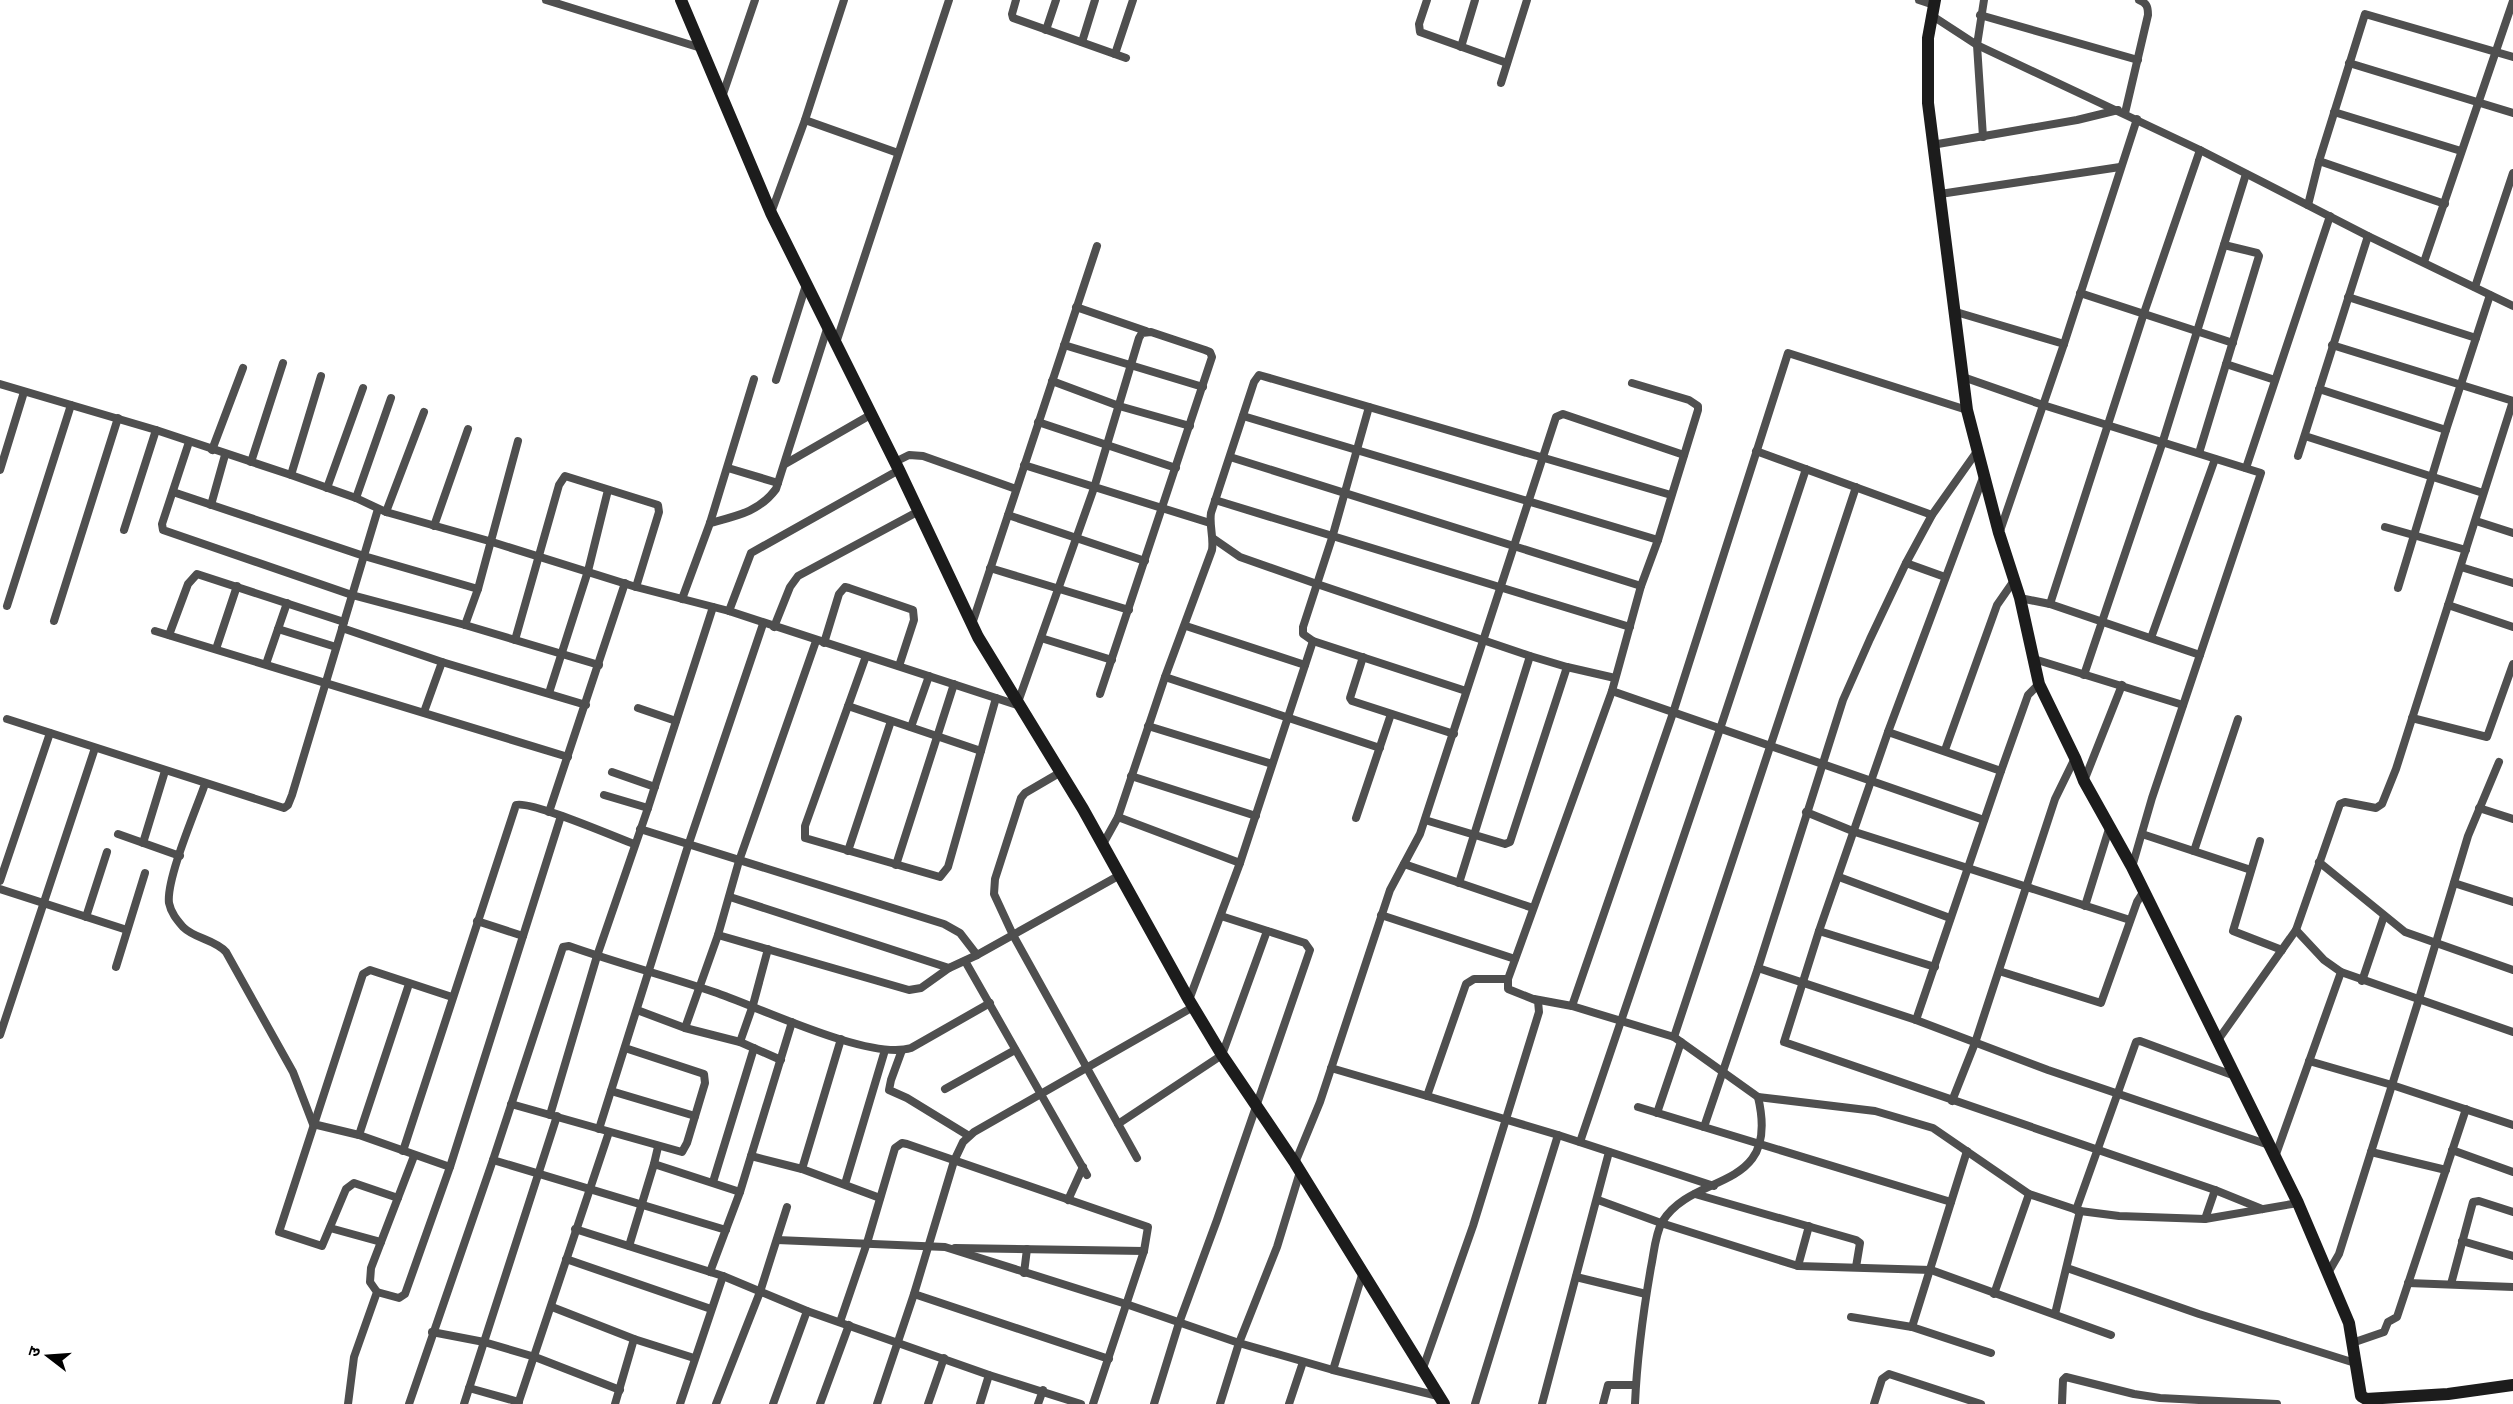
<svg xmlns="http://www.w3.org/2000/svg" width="2513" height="1404" font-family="Quicksand,'Noto Sans Devanagari',sans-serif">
	<rect width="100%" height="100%" fill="#fff"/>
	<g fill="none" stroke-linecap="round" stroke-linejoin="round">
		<g stroke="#4f4f4f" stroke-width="8">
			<path d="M546,0L701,48"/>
			<path d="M1016,0L1012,14L1013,18L1126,58"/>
			<path d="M1427,0L1419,24L1420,32L1507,63"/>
			<path d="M1919,0L1934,5"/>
			<path d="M1931,15L1977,45L2200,150L2368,236L2513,306"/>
			<path d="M1980,15L2138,60"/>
			<path d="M1046,30L1056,0"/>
			<path d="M1082,42L1095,0"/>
			<path d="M1461,47L1475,0"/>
			<path d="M1115,54L1133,0"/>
			<path d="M2349,63L2513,113"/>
			<path d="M1501,83L1527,0"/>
			<path d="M722,97L755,0"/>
			<path d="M2334,112L2461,151"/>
			<path d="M2125,113L2148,15C2148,7 2147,3 2139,0"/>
			<path d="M805,120L898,153"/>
			<path d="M1983,137L1977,45L1984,0"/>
			<path d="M1932,145L2077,120L2118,110"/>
			<path d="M2319,161L2445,204"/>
			<path d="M1940,194L2120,167"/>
			<path d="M2308,205L2319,161L2365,14L2513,57"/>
			<path d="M771,213L805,120L844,0"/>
			<path d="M2424,262L2513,1"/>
			<path d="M2475,287L2513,173"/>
			<path d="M2080,293L2233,343"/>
			<path d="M2348,297L2476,338"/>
			<path d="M1076,307L1146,331"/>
			<path d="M1956,312L2064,344"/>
			<path d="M836,343L949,0"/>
			<path d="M1064,345L1203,387"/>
			<path d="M2332,345L2513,401"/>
			<path d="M2226,364L2275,380"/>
			<path d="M1963,377L2043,405L2261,473L2152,798L2132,867"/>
			<path d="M776,380L806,285"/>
			<path d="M1052,381L1119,406L1190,426"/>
			<path d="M0,384L156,430L291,475L356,498L386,512L489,541L636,587L729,611L1017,705L1094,488L1139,338L1142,333L1151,332L1205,350L1210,352L1212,357L1100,694"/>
			<path d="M2319,389L2446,430"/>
			<path d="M1369,407L1332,538L1303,627V634L1313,641L1466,691"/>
			<path d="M1967,410L1788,353L1673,713L1572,1006L1674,1037L1758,1097L1875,1111L1933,1128L2029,1194L2080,1211L2119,1216L2205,1219L2298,1203"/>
			<path d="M1243,416L1658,540"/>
			<path d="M1038,422L1176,468"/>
			<path d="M2305,436L2483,493"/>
			<path d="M189,442L162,524L163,530L352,595L465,625L599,665"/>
			<path d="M212,450L243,368"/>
			<path d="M1756,451L1932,515"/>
			<path d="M2199,453L2259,256L2257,253L2224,245"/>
			<path d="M2298,456L2368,236"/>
			<path d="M1230,457L1641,586"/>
			<path d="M251,462L283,363"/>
			<path d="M895,462L909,455L923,456L1016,489"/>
			<path d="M785,464L872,414"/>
			<path d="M1024,465L1210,523"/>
			<path d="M728,468L778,483"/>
			<path d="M2246,468L2330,216"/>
			<path d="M0,470L24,392"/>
			<path d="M291,475L321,376"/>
			<path d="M1984,475L1888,732L1819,931L1784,1042L2215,1190L2262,1209"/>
			<path d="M327,488L363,388"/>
			<path d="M173,492L364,556L478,589"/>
			<path d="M356,498L391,398"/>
			<path d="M1215,500L1630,627"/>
			<path d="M211,505L225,455"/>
			<path d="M386,512L424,412"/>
			<path d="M1008,515L1145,561"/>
			<path d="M2476,521L2513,533"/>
			<path d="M710,523C736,516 759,512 776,489L827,329"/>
			<path d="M434,526L468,429"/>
			<path d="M2385,527L2466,550"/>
			<path d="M124,530L156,430"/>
			<path d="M2000,531L2064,344L2137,119"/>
			<path d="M1214,539L1240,557L1317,584L1530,656L1567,667L1615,678"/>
			<path d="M1906,563L1945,577"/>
			<path d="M2461,567L2513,583"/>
			<path d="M990,568L1129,610"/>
			<path d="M2398,588L2446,430L2490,295"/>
			<path d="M2020,598L2050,604L2200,655"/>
			<path d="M682,599L710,523L754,379"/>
			<path d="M2050,604L2144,313L2200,150"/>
			<path d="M2448,605L2513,627"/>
			<path d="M7,606L71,405"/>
			<path d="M729,611L751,553L899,470"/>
			<path d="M54,621L118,418"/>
			<path d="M972,624L1097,246"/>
			<path d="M465,625L478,589L518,441"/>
			<path d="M1186,626L1305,665"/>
			<path d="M774,627L790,587L798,576L919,511"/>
			<path d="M342,628L442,662L586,705"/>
			<path d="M278,629L336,647"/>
			<path d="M155,631L568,757"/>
			<path d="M169,635L188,584L197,574L344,622"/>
			<path d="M1041,638L1112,660"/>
			<path d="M2151,638L2215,459"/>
			<path d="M515,640L559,485L565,476L658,505L659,512L636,587"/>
			<path d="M824,643L839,594L845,587L849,588L913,610L914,620L899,666"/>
			<path d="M216,649L237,586"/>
			<path d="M866,656L805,826V838L940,877L948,867L996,698"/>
			<path d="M1363,657L1350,698L1352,701L1454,734"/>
			<path d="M2034,659L2183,705"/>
			<path d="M266,664L287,603"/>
			<path d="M2084,675L2162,444L2246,174"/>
			<path d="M1165,677L1380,748"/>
			<path d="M1612,691L1984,820"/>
			<path d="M549,693L588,571L608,490"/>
			<path d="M848,706L981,751"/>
			<path d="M638,708L676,721"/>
			<path d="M424,712L442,662"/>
			<path d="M2412,718L2487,737L2513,664"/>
			<path d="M7,719L284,808L288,805L292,795L378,509"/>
			<path d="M1148,726L1272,764"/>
			<path d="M911,727L929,676"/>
			<path d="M1888,732L2001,771"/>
			<path d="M1945,750L1997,605L2013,582"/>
			<path d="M612,772L655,787"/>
			<path d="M1061,772L1025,793L1021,798L995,879L994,894L1013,935L1137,1158"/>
			<path d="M1131,776L1256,816"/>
			<path d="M2084,781L2122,685"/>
			<path d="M205,784C196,810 166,879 169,903C171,913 177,920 183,927C195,939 214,939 226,952L293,1072L313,1124L359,1135L450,1167"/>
			<path d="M604,795L648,808"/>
			<path d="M2479,808L2513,819"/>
			<path d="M549,812L625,583"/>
			<path d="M1806,812L1855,832L2130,920"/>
			<path d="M1118,817L1240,863"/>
			<path d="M1356,818L1391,714"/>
			<path d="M1425,820L1505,844L1510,842L1567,667"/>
			<path d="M640,829L944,924L960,933L977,955"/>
			<path d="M118,834L180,856"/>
			<path d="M2142,834L2251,870"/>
			<path d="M2260,841L2233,931L2282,950"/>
			<path d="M143,843L165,771"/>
			<path d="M1103,844L1118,817L1165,677L1212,550C1214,537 1209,526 1211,513L1254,382L1259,375L1671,495"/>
			<path d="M848,851L891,721"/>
			<path d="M2194,851L2238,719"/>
			<path d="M2319,862L2405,932L2513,970"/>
			<path d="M1404,864L1533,908"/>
			<path d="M896,865L954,684"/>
			<path d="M1839,877L1950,918"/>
			<path d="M0,881L50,733"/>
			<path d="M1459,883L1530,656"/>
			<path d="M2454,883L2513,902"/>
			<path d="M0,889L127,930"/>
			<path d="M730,897L949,968L977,955L1120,875"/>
			<path d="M2085,906L2109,829"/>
			<path d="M1381,915L1515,959"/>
			<path d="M86,917L107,852"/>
			<path d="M477,921L523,936"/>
			<path d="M2296,930L2324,960L2341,972L2513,1032"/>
			<path d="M1819,931L1935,967"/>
			<path d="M718,935L909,990L921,988L949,968"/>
			<path d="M965,961L1087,1175"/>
			<path d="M116,967L145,873"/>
			<path d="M1758,968L1916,1020L2048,1070L2269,1145"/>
			<path d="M1999,971L2101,1003L2137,902L2144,891"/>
			<path d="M1508,979H1474L1466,984L1427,1096L1558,1135L1714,1186"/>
			<path d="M2362,981L2384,916"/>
			<path d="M1534,999L1572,1006"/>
			<path d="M1189,1000L1240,863L1313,641"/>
			<path d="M637,1010L685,1028L740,1042L781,1060"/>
			<path d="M1916,1020L2001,771L2028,695L2039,684"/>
			<path d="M685,1028L718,935L739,861L816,641"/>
			<path d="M0,1035L95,748"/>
			<path d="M1674,1037L1856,487"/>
			<path d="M2218,1040L2296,930L2340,804L2345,802L2376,808L2382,804L2396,769L2513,401"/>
			<path d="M740,1042L753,1005L768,949"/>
			<path d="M902,1050L891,1080L889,1090L907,1098L969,1136"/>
			<path d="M2309,1061L2392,1085L2513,1125"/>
			<path d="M1331,1068L1427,1096"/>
			<path d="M945,1089L1015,1050"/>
			<path d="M611,1091L695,1116"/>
			<path d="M1952,1101L1975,1043L2055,799L2075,758"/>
			<path d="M511,1104L682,1152L687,1143L705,1083L704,1074L625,1048"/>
			<path d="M1638,1107L1951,1202"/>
			<path d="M1657,1113L1681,1042"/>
			<path d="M550,1115L597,956L648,808L713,607"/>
			<path d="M1118,1124L1222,1055L1267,931"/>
			<path d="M1704,1127L1758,968L1843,700L1870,639L1906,563L1932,515L1978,450"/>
			<path d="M599,1129L688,846L763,624"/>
			<path d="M359,1135L409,984"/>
			<path d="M1580,1142L1720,729L1806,469"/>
			<path d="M2452,1150L2513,1172"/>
			<path d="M403,1151L516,805C530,800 615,837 634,844"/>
			<path d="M2371,1152L2446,1170"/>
			<path d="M751,1156L802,1169L880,1198"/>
			<path d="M2275,1157L2341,972"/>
			<path d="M493,1160L726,1230"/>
			<path d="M1295,1163L1320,1102L1390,890L1420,834L1556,417L1563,414L1684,455"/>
			<path d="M654,1164L658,1147"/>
			<path d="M802,1169L841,1039"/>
			<path d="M713,1182L754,1048"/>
			<path d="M845,1184L885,1050"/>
			<path d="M1695,1194L1856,1240L1860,1243L1856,1267"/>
			<path d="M398,1198L354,1183L346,1189L322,1246L279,1232L363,974L370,970L452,997"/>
			<path d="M1068,1200L1083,1167"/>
			<path d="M1598,1200L1661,1223L1798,1266L1931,1270L2111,1335"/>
			<path d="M2076,1210L2136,1042L2140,1041L2235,1076"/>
			<path d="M2205,1219L2215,1190"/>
			<path d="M330,1228L381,1242"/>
			<path d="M575,1229L723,1276L807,1311L989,1375L1081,1404"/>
			<path d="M777,1240L945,1247L1126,1304L1239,1343L1333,1370L1438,1396"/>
			<path d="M2462,1241L2513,1256"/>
			<path d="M629,1246L654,1164L740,1192"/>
			<path d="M955,1248L1144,1251"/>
			<path d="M566,1259L711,1309"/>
			<path d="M1798,1266L1809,1226"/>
			<path d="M2067,1268L2199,1314L2355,1363"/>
			<path d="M710,1272L740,1192L792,1022"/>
			<path d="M1024,1273L1027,1249"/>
			<path d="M2328,1273L2339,1254L2419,999L2468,836L2499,762"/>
			<path d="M1576,1277L1646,1294"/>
			<path d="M2408,1283L2513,1287"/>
			<path d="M2451,1284L2473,1202L2479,1201L2513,1212"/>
			<path d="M377,1292L399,1298L405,1294L450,1167L561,816"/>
			<path d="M914,1294L1109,1359"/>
			<path d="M1994,1294L2029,1194"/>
			<path d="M552,1307L634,1339L694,1358"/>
			<path d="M2055,1314L2080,1211"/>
			<path d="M1851,1317L1912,1327L1991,1353"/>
			<path d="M840,1322L867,1243L895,1148L902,1143L907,1144L1148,1227L1144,1251L1093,1404"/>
			<path d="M1912,1327L1967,1151"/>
			<path d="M432,1332L484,1342L535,1357L620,1390"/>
			<path d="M2352,1343L2384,1332L2388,1322L2397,1317L2466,1109"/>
			<path d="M1333,1370L1363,1272"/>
			<path d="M1422,1371L1473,1226L1539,1012L1538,1001L1508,989V979L1612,691L1641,586L1658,540L1698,410V406L1689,400L1632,383"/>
			<path d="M469,1388L519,1402"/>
			<path d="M348,1404L354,1357L377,1292L370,1282L371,1268L414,1156"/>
			<path d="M409,1404L493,1160L563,947L569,946C617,963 666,976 714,992C759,1007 869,1061 911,1048L990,1003"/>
			<path d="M464,1404L557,1116"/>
			<path d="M518,1404C549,1314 578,1223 609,1132"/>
			<path d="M615,1404L634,1339"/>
			<path d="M680,1404L723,1276"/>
			<path d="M716,1404L760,1292L787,1207"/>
			<path d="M773,1404L807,1311"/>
			<path d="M820,1404L849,1325"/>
			<path d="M877,1404L914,1294L954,1161L963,1142L974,1132L1193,1007"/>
			<path d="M928,1404L944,1358"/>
			<path d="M980,1404L989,1375"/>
			<path d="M1038,1404L1043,1390"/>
			<path d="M1154,1404L1179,1323L1217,1220L1310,950L1305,943L1221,916"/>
			<path d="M1220,1404L1239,1343L1277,1247L1300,1172"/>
			<path d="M1289,1404L1303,1362"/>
			<path d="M1475,1404L1558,1135"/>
			<path d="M1542,1404L1609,1152"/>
			<path d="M1603,1404L1608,1385H1635"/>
			<path d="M1635,1404C1637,1357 1643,1313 1651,1267C1654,1253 1655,1235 1662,1222C1694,1170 1781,1194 1758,1097"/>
			<path d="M1874,1404L1882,1379L1889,1374L1981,1404"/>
			<path d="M2062,1404L2063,1380L2066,1377L2134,1394L2160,1398L2277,1404"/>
		</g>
		<g stroke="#1c1c1c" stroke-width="12">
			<path d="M681,0L771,213L899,470L978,637L1083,809L1189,1000L1222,1055L1295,1163L1444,1404"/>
			<path d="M1935,0L1928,38V103L1967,410L1999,533L2020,598L2039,684L2075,758L2084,781L2132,867L2298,1203L2349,1323L2361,1396L2366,1399L2448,1394L2513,1385"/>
		</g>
	</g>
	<g transform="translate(48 1356) rotate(287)" stroke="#ffffff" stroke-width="4.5" paint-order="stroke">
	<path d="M0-4.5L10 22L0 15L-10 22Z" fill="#000000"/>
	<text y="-9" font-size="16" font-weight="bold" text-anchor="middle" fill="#000000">उ</text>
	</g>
</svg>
